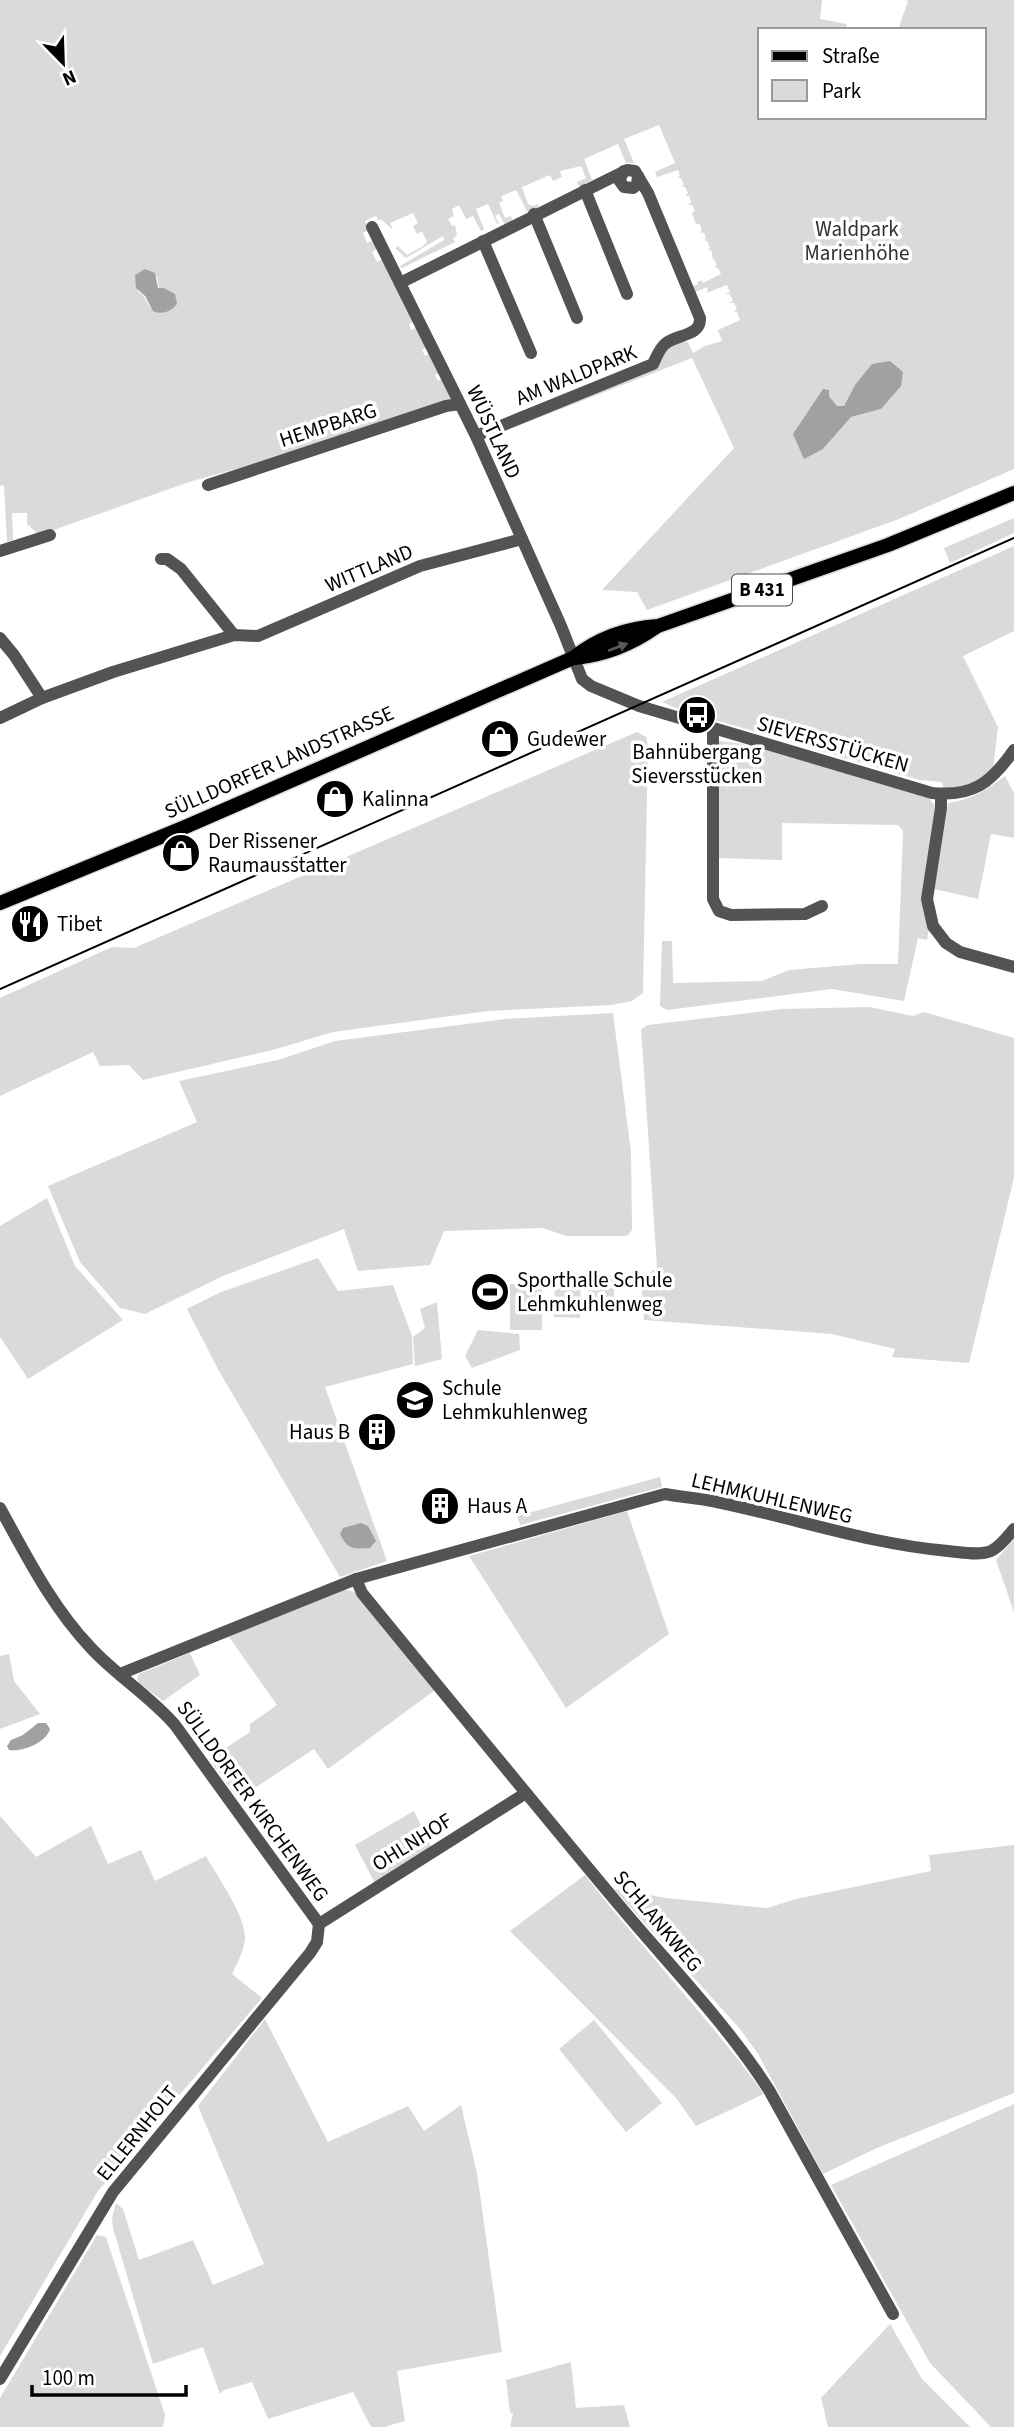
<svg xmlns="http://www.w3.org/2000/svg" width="1014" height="2427" font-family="'Source Sans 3',sans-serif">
	<rect width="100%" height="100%" fill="#fff"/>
	<g fill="#dadada" fill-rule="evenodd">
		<path d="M0,0H822L820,19L847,24L846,30H760V117H984V30H898L908,1L904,0H1014V469L899,519L647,610L637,592L602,590L734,448L692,358L487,438L485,436L662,357C668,348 676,339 688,342L693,353L705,346L722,341L718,330L740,320L737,312H733L737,310L734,303H729L733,301L730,294H725L730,292L727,285L706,293L708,290L707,287L693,293L692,287L698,284L697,282L702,280L703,283L721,274L718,268L714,267L717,265L714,259L711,258L713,257L711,250L707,249L710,248L707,241L703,240L706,239L704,233L700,232L702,230L700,224H696L692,213L695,211L692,205L688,204L691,202L689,196H685L688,193L685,187L681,186L684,185L681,178L677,177L680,176L678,170L657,177L655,172L675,163L659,125L624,139L634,163H626L618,144L584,159L592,180L579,187L577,182L586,178L581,166L560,171L562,177L553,181L550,175L522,187L528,204L533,206L538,204L539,207L528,213L516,190L501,196L503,201L499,203L505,218L511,216L513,221L505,225L499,214L495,216L499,223L497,224L488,204L476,209L484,229L481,231L473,216L466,219L459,205L452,209L454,216L448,219L452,226L455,225L457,236L453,238L455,242L402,268L400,266L444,240L443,236L406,258L395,248L398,246L407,255L423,246L427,242L422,231L417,234L413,226L418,223L413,213L390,223L393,230L382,220H378L376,216L365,221L369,230L363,233L367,243L374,240L378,248L372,252L377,262L383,259L415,321L409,324L411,330L418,327L428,347L422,350L425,356L431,353L441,372L435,375L438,381L444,378L455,400L275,458L189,482L48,532L46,530L37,533L27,524V513H12L13,540L7,542L4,486L0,485ZM145,269L157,277L159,288H164L175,294L171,310L156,312C147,307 147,297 138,291L135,275ZM855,385L881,409L851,417L823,449L829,390V396L837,406H844Z"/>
		<path d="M1014,518V533L950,563L944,548Z"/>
		<path d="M1014,546V631L963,656L998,727L993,770L974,784L944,790L942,782L920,780L678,709L662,702Z"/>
		<path d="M637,732L646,737L648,745L643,993L632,1001L612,1005L488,1011L333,1032L276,1049L143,1080L129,1065L100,1066L93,1052L0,1096V998L112,947L134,948Z"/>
		<path d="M718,741L751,745L929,798L936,807L929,929L927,940L918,938L904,1001L832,989L667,1010L660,1006L662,941H672L673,983L762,981L789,970L861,964H898L903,831L898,825L782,823V860L718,858Z"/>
		<path d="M1005,776L1014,793V838L991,834L978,899L934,889L948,803C970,800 987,790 1005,776Z"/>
		<path d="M870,1007L913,1016L924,1012L1014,1038V1178L969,1363L892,1357L895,1349L832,1334L644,1320L641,1278L657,1268L641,1029L648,1025L782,1009Z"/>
		<path d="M613,1013L631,1152L632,1230L627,1236H566L543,1228L444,1231L430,1265L358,1271L344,1229L223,1276L145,1314L120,1308L80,1262L48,1186L197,1122L179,1081L278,1060L335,1041L505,1019Z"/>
		<path d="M47,1198L75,1266L123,1320L28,1379L0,1337V1226Z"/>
		<path d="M318,1258L338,1291L393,1285L412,1336L413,1364L325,1387L387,1561L340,1577L219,1371L187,1309L221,1292Z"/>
		<path d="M589,1274L615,1276L613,1309L587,1307Z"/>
		<path d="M555,1275L581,1276L580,1318L554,1317Z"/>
		<rect x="510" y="1284" width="32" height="46"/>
		<path d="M437,1302L442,1359L415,1366L413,1337L425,1328L420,1309Z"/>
		<path d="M478,1330L519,1334L520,1350L472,1368L465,1356Z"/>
		<path d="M660,1477L662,1487L520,1525L517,1516Z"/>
		<path d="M627,1511L669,1634L566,1708L469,1556Z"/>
		<path d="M1014,1539V1612L996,1560Z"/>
		<path d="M341,1589L355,1592L435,1690L328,1769L314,1749L238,1799L209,1759L250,1732V1724L277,1705L229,1637Z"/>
		<path d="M190,1653L200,1675L163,1701L139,1683L137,1678L139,1674Z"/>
		<path d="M9,1654L14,1681L40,1714L0,1729V1656Z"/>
		<path d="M414,1811L432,1849L375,1883L355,1845Z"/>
		<path d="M0,1816L36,1857L91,1826L108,1864L141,1850L155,1881L206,1856C218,1878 244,1913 245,1937C245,1950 237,1963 232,1974L262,1998L98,2191L0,2356Z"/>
		<path d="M1014,1845V2093L877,2148L823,2174L758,2054L740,2029L614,1889L666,1898L767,1908L796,1899L931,1871L929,1855Z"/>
		<path d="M585,1875C643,1950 709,2018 764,2094L696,2126L676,2098L510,1931Z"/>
		<path d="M265,2019L328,2142L408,2106L424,2131L461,2105L477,2173L502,2352L397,2371L405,2421L384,2427H371L353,2392L268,2419L252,2382L224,2390L220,2394L203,2347L153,2364L113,2228L112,2218L116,2203L123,2209L139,2260L193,2240L213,2285L264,2264L198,2106Z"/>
		<path d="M594,2020L662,2103L626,2132L559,2049Z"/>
		<path d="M1014,2104V2427H991L930,2363L831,2185Z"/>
		<path d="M97,2235L106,2237L165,2415L163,2427H0V2398Z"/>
		<path d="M890,2324L922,2379L970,2427H828L821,2398Z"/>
		<path d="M571,2362L576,2408L624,2405L630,2427H510L513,2414L510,2412L506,2380Z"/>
	</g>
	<g fill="#a1a1a1">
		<path d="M145,269L155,273L158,288H164L175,294L177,304C171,312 161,315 153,311L145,296L136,288L135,275Z"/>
		<path d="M890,361L903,372L901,386L881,409L851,417L823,449L804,459L793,434L823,389L829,390V396L837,406H844L855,385L872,364Z"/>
		<path d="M361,1523L368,1526L376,1541L370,1548C354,1549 348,1550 340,1534L343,1528Z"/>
		<path d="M38,1723H46L50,1729C46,1743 22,1752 9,1750L7,1746L11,1740L23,1735Z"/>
	</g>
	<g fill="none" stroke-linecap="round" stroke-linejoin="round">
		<defs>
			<g id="major">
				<path d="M575,658C604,655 632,644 656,627"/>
				<path d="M0,903L185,827L573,658C598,638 626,628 658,626L888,545L1014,493"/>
			</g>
		</defs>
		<use href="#major" stroke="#dbdbdb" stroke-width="17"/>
		<g stroke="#535353" stroke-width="12">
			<path d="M624,171L619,180L624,187L633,188L637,185L638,176"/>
			<path d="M585,190L627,294"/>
			<path d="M534,214L577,318"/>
			<path d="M372,227L476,436L561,626L582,679L591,686L639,706L932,793C973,797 991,783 1014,750"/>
			<path d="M483,241L531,353"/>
			<path d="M400,283L627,170L635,171L648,193L700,318C701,337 675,334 665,344C659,349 656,358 653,364L476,436"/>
			<path d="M208,485L446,406L460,404"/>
			<path d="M0,551L50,535"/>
			<path d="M161,559H167L181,569L234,635"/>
			<path d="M0,638L14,655L42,698"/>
			<path d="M0,718L42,698L113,672L234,635L258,636L420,566L522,539"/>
			<path d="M713,729V899L719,911L731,915L805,914L822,906"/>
			<path d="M941,794V808L927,899L933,926L946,943L960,952L1014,967"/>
			<path d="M0,1508C27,1557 52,1607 91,1648C117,1676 150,1696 175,1725L319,1924"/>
			<path d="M356,1579L362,1593C447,1697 532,1801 619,1905C670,1966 726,2023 769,2090L893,2314"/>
			<path d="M120,1674L356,1579L665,1494C680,1497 697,1498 712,1501C792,1517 868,1544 948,1551C961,1552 979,1556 991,1551C1000,1547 1008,1536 1014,1529"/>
			<path d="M319,1924L526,1793"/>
			<path d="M0,2379L113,2192L310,1953L317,1942L319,1924"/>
		</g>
		<use href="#major" stroke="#000" stroke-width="14"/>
		<path stroke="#000" stroke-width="2" d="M0,989L1014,538"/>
	</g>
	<defs><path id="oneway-solid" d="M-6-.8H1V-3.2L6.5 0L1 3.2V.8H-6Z" transform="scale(1.75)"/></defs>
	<use fill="#595959" href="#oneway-solid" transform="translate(618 647) rotate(-21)"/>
	<defs>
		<symbol id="bus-disc" viewBox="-11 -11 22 22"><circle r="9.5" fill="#000" stroke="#fff"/><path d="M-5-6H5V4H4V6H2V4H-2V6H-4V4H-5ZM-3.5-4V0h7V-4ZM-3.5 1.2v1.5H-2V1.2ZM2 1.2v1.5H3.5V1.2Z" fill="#fff"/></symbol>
		<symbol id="shop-disc" viewBox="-11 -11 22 22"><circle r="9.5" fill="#000" stroke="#fff"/><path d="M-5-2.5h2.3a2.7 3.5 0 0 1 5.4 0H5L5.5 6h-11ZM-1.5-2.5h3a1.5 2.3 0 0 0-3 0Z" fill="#fff"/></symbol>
		<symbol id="restaurant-disc" viewBox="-11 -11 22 22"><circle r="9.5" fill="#000" stroke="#fff"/><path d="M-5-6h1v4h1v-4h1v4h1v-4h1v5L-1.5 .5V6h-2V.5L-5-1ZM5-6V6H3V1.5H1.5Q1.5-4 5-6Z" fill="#fff"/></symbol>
		<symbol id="stadium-disc" viewBox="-11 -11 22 22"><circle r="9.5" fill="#000" stroke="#fff"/><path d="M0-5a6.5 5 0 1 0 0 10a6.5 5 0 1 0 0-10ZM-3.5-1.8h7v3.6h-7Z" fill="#fff"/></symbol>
		<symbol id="school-disc" viewBox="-11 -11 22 22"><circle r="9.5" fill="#000" stroke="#fff"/><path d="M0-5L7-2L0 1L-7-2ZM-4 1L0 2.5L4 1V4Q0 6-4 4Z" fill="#fff"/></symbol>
		<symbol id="building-disc" viewBox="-11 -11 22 22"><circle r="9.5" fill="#000" stroke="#fff"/><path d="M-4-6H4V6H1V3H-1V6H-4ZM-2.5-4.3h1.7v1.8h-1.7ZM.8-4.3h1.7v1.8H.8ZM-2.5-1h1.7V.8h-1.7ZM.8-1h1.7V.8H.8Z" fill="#fff"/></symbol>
	</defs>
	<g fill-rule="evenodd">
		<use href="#bus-disc" x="675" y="693" width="44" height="44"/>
		<use href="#shop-disc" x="478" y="717" width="44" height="44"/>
		<use href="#shop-disc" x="313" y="777" width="44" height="44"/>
		<use href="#shop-disc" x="159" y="831" width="44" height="44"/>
		<use href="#restaurant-disc" x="8" y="902" width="44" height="44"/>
		<use href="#stadium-disc" x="468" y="1270" width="44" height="44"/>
		<use href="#school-disc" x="393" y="1378" width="44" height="44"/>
		<use href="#building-disc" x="355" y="1410" width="44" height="44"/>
		<use href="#building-disc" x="418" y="1484" width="44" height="44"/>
	</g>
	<g text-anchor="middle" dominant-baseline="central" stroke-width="7" stroke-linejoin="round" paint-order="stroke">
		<rect fill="#fff" stroke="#4c4c4c" stroke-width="2" x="732" y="574.5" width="60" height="31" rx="5"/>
		<g font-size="19" font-weight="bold" fill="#000">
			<text x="762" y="590">B 431</text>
		</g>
		<g font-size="21" fill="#313131" stroke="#fff">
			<text x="857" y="229">Waldpark<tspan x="857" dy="24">Marienhöhe</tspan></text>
		</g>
		<g font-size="21" fill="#000" stroke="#fff">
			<text transform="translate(576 375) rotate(-22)">AM WALDPARK</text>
			<text transform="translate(328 425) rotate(-18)">HEMPBARG</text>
			<text transform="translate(494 432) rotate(65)">WÜSTLAND</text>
			<text transform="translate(369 568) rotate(-23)">WITTLAND</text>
			<text transform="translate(833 744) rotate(16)">SIEVERSSTÜCKEN</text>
			<text transform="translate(279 762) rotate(-24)">SÜLLDORFER LANDSTRASSE</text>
			<text transform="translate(772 1498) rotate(13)">LEHMKUHLENWEG</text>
			<text transform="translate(253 1801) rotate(54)">SÜLLDORFER KIRCHENWEG</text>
			<text transform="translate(412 1842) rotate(-32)">OHLNHOF</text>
			<text transform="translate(658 1921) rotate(50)">SCHLANKWEG</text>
			<text transform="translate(137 2133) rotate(-51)">ELLERNHOLT</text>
		</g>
		<g font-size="21" fill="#000" stroke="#fff" text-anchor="start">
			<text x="527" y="739">Gudewer</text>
			<text x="697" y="752" text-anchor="middle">Bahnübergang<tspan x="697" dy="24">Sieversstücken</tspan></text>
			<text x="362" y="799">Kalinna</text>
			<text x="208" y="841">Der Rissener<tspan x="208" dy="24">Raumausstatter</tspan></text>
			<text x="57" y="924">Tibet</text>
			<text x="517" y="1280">Sporthalle Schule<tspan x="517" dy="24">Lehmkuhlenweg</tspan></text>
			<text x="442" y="1388">Schule<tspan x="442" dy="24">Lehmkuhlenweg</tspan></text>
			<text x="350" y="1432" text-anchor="end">Haus B</text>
			<text x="467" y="1506">Haus A</text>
		</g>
	</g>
	<rect x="758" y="28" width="228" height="91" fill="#ffffff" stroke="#999999" stroke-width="2"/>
	<rect x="772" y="51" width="35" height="10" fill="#000000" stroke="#999999" stroke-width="2"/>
	<text x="822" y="63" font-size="21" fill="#000000">Straße</text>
	<rect x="772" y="80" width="35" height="21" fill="#dadada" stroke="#999999" stroke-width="2"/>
	<text x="822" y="98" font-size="21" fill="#000000">Park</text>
	<g transform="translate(63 63) rotate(157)" stroke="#ffffff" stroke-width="5" paint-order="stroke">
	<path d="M0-5L12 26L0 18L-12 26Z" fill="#000000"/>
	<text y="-10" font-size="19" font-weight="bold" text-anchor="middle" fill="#000000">N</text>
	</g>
	<path d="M32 2385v10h154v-10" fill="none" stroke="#000000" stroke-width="3.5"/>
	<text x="42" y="2385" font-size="21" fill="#000000" stroke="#ffffff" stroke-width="5" paint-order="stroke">100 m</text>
</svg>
